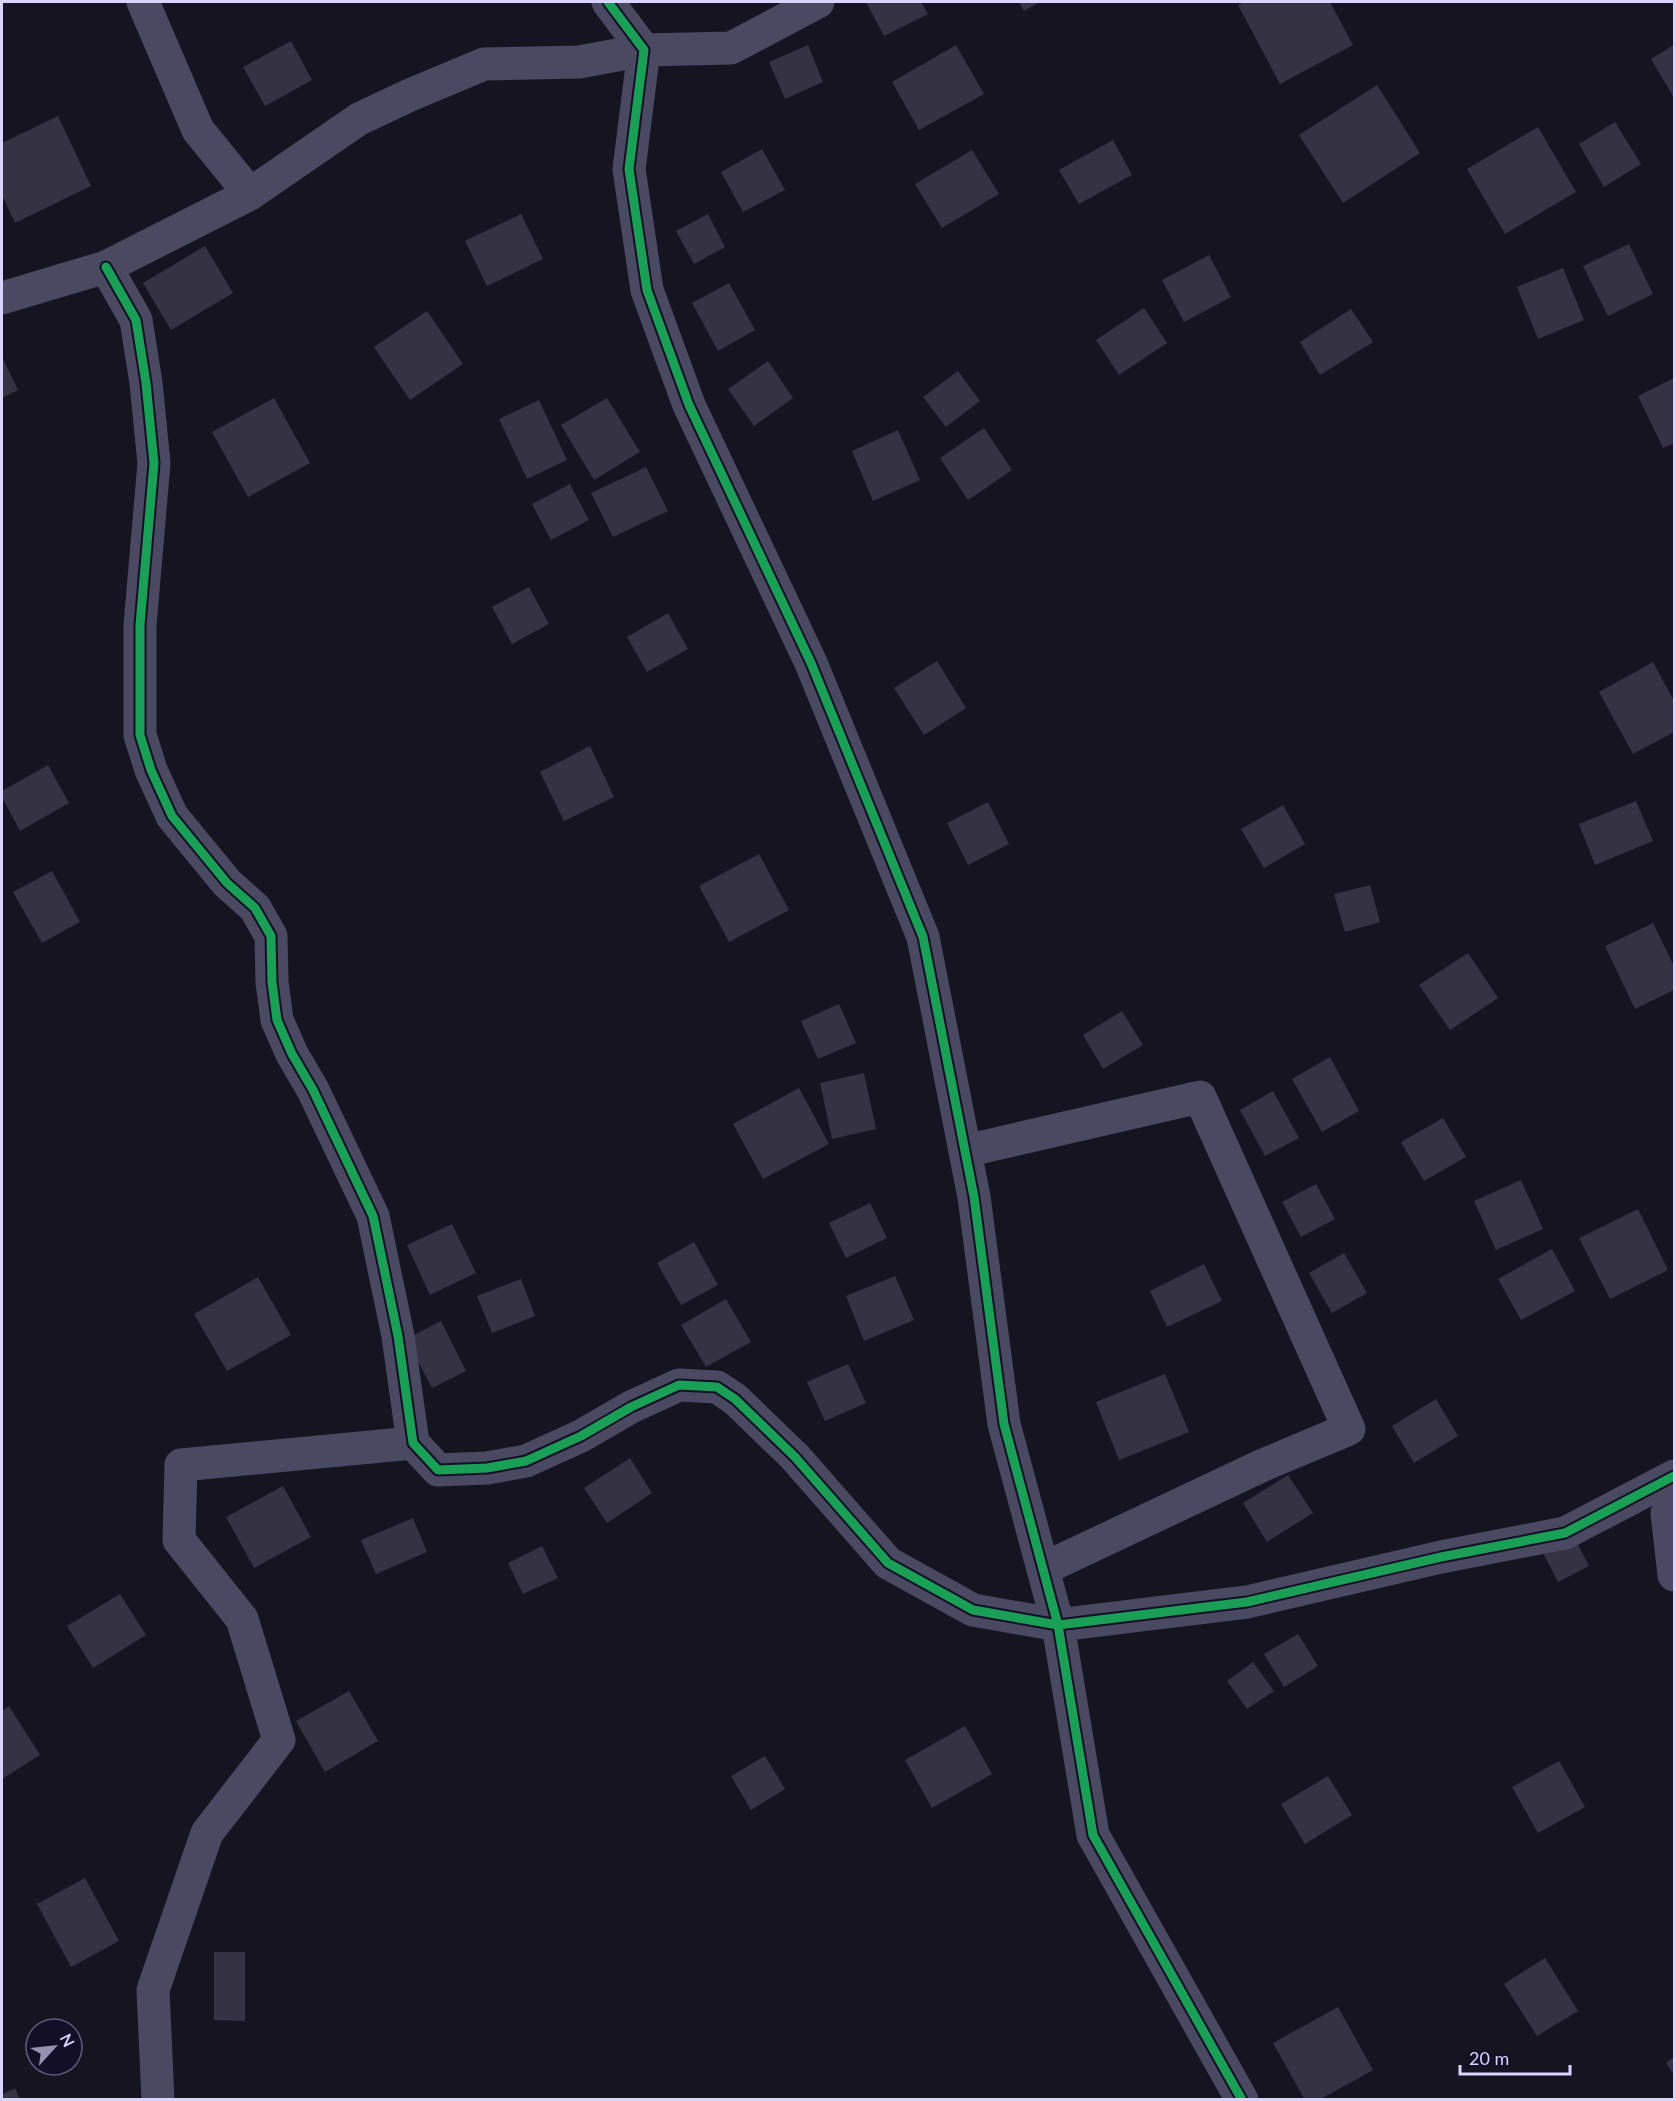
<svg xmlns="http://www.w3.org/2000/svg" width="1676" height="2101" font-family="Lato,sans-serif">
	<rect width="100%" height="100%" fill="#161421"/>
	<g fill="#343243">
		<path d="M866,2H921L928,14L884,36Z"/>
		<path d="M1019,2H1040L1024,11Z"/>
		<path d="M1244,2H1330L1353,45L1280,84L1238,5Z"/>
		<path d="M291,41L312,80L265,106L243,67Z"/>
		<path d="M808,45L823,82L785,99L769,62Z"/>
		<path d="M956,45L984,94L919,130L892,82Z"/>
		<path d="M1674,45V98L1651,59Z"/>
		<path d="M1377,85L1420,153L1343,203L1299,135Z"/>
		<path d="M58,116L91,186L15,223L2,195V143Z"/>
		<path d="M1615,122L1641,164L1604,187L1579,144Z"/>
		<path d="M1538,127L1576,192L1505,234L1467,169Z"/>
		<path d="M1113,140L1132,175L1079,204L1059,170Z"/>
		<path d="M762,149L785,190L743,212L721,172Z"/>
		<path d="M972,150L999,194L942,228L915,184Z"/>
		<path d="M521,214L543,259L487,286L465,241Z"/>
		<path d="M708,214L725,247L694,264L676,231Z"/>
		<path d="M1629,244L1653,294L1608,316L1583,266Z"/>
		<path d="M205,246L233,293L171,330L143,283Z"/>
		<path d="M1209,255L1231,297L1184,322L1162,280Z"/>
		<path d="M1563,268L1584,320L1538,339L1517,287Z"/>
		<path d="M729,283L755,330L718,351L692,303Z"/>
		<path d="M1144,308L1167,343L1119,375L1096,340Z"/>
		<path d="M1351,309L1373,342L1320,375L1300,342Z"/>
		<path d="M427,311L463,364L410,400L374,347Z"/>
		<path d="M2,357L18,390L2,398Z"/>
		<path d="M768,361L793,398L754,426L728,389Z"/>
		<path d="M958,371L980,401L946,427L923,397Z"/>
		<path d="M1674,378V443L1663,448L1638,396Z"/>
		<path d="M274,398L310,463L248,497L212,432Z"/>
		<path d="M607,398L640,452L594,480L561,425Z"/>
		<path d="M539,400L567,460L527,479L499,419Z"/>
		<path d="M984,428L1012,470L968,500L940,458Z"/>
		<path d="M898,430L920,480L873,501L852,451Z"/>
		<path d="M646,467L668,511L613,537L591,493Z"/>
		<path d="M570,484L589,520L551,540L532,504Z"/>
		<path d="M529,587L549,624L512,644L492,607Z"/>
		<path d="M668,613L688,649L647,672L627,637Z"/>
		<path d="M937,661L966,708L924,735L894,688Z"/>
		<path d="M1653,662L1674,701V732L1633,754L1599,692Z"/>
		<path d="M590,746L614,797L564,821L540,772Z"/>
		<path d="M48,765L69,803L20,831L2,797V791Z"/>
		<path d="M1636,801L1653,841L1595,865L1579,824Z"/>
		<path d="M988,802L1009,844L968,865L947,823Z"/>
		<path d="M1283,805L1305,844L1264,868L1241,829Z"/>
		<path d="M759,854L789,910L729,942L699,886Z"/>
		<path d="M52,871L80,922L42,943L13,892Z"/>
		<path d="M1370,885L1380,922L1345,932L1334,894Z"/>
		<path d="M1653,923L1674,966V990L1635,1009L1605,946Z"/>
		<path d="M1468,953L1498,998L1450,1030L1419,985Z"/>
		<path d="M839,1004L856,1043L818,1059L801,1021Z"/>
		<path d="M1122,1011L1143,1045L1103,1069L1083,1035Z"/>
		<path d="M1330,1057L1359,1111L1322,1132L1292,1079Z"/>
		<path d="M864,1073L876,1129L832,1139L820,1083Z"/>
		<path d="M799,1088L829,1144L763,1179L733,1124Z"/>
		<path d="M1273,1091L1299,1138L1265,1156L1240,1110Z"/>
		<path d="M1443,1118L1466,1157L1424,1181L1401,1142Z"/>
		<path d="M1521,1180L1543,1229L1496,1250L1474,1201Z"/>
		<path d="M1316,1184L1335,1219L1301,1237L1282,1202Z"/>
		<path d="M870,1203L887,1238L846,1258L829,1223Z"/>
		<path d="M1638,1209L1668,1270L1610,1299L1579,1238Z"/>
		<path d="M452,1224L476,1273L430,1295L407,1245Z"/>
		<path d="M694,1242L718,1285L681,1305L657,1263Z"/>
		<path d="M1552,1249L1575,1291L1521,1320L1498,1279Z"/>
		<path d="M1344,1253L1367,1293L1332,1313L1309,1273Z"/>
		<path d="M1204,1264L1222,1301L1167,1327L1150,1291Z"/>
		<path d="M895,1276L914,1320L864,1341L846,1296Z"/>
		<path d="M258,1277L291,1335L227,1371L194,1314Z"/>
		<path d="M521,1279L535,1316L492,1333L477,1296Z"/>
		<path d="M726,1299L751,1342L706,1367L681,1325Z"/>
		<path d="M441,1321L466,1371L432,1388L406,1339Z"/>
		<path d="M848,1364L866,1403L825,1421L807,1382Z"/>
		<path d="M1165,1374L1189,1432L1119,1460L1096,1402Z"/>
		<path d="M1436,1399L1458,1436L1414,1463L1392,1426Z"/>
		<path d="M630,1458L652,1493L607,1523L584,1488Z"/>
		<path d="M1288,1475L1313,1513L1267,1542L1243,1503Z"/>
		<path d="M283,1486L311,1537L254,1568L226,1517Z"/>
		<path d="M413,1518L427,1552L376,1574L361,1540Z"/>
		<path d="M1574,1537L1589,1566L1558,1582L1543,1553Z"/>
		<path d="M542,1546L558,1578L523,1594L508,1563Z"/>
		<path d="M120,1594L146,1635L93,1668L67,1626Z"/>
		<path d="M1298,1634L1318,1666L1284,1687L1264,1654Z"/>
		<path d="M1253,1662L1274,1691L1247,1709L1227,1681Z"/>
		<path d="M349,1691L378,1741L325,1772L296,1721Z"/>
		<path d="M9,1706L40,1755L2,1779V1711Z"/>
		<path d="M965,1726L992,1774L932,1808L905,1760Z"/>
		<path d="M765,1756L785,1789L751,1810L731,1776Z"/>
		<path d="M1559,1761L1585,1807L1538,1833L1512,1787Z"/>
		<path d="M1328,1776L1352,1815L1305,1844L1281,1804Z"/>
		<path d="M85,1878L119,1941L71,1967L37,1904Z"/>
		<path d="M214,1952H245V2021L214,2020Z"/>
		<path d="M1545,1958L1578,2011L1537,2036L1504,1984Z"/>
		<path d="M1338,2007L1373,2070L1319,2100H1305L1273,2043Z"/>
		<path d="M1674,2057V2075L1666,2063Z"/>
		<path d="M15,2088L20,2100H2V2094Z"/>
	</g>
	<g fill="none" stroke-linecap="round" stroke-linejoin="round">
		<g stroke="#4a4962" stroke-width="33">
			<path d="M143,2L198,130L250,194"/>
			<path d="M608,2L644,50L629,169L647,290L689,405L811,663L923,937L974,1197L1004,1424L1058,1625L1093,1835L1242,2100"/>
			<path d="M106,267L136,320L146,383L154,463L140,625V735L151,770L172,816L227,883L255,908L271,936L272,982L277,1020L292,1054L313,1090L373,1216L398,1336L413,1443L438,1470L487,1468L526,1461L581,1436L631,1407L679,1385L717,1387L735,1399L795,1457L888,1563L973,1610L1058,1625L1247,1602L1441,1557L1565,1533L1674,1476"/>
			<path d="M2,298L106,267L250,194L359,119L410,95L484,64L579,62L644,50L731,48L818,2"/>
			<path d="M965,1151L1200,1097L1349,1429L1261,1466L1043,1569"/>
			<path d="M1674,1501L1667,1513L1674,1575"/>
			<path d="M158,2100L153,1990L207,1833L279,1740L242,1619L179,1540L181,1465L413,1443"/>
		</g>
		<defs>
			<g id="cycleway">
				<path d="M608,2L644,50L629,169L647,290L689,405L811,663L923,937L974,1197L1004,1424L1058,1625L1093,1835L1242,2100"/>
				<path d="M106,267L136,320L146,383L154,463L140,625V735L151,770L172,816L227,883L255,908L271,936L272,982L277,1020L292,1054L313,1090L373,1216L398,1336L413,1443L438,1470L487,1468L526,1461L581,1436L631,1407L679,1385L717,1387L735,1399L795,1457L888,1563L973,1610L1058,1625L1247,1602L1441,1557L1565,1533L1674,1476"/>
			</g>
		</defs>
		<use href="#cycleway" stroke="#130f26" stroke-width="13"/>
		<use href="#cycleway" stroke="#1a9f57" stroke-width="9"/>
	</g>
	<rect width="1676" height="2101" fill="none" stroke="#d9d4ff" stroke-width="6"/>
	<g transform="translate(54 2047) rotate(63)"><circle r="28" fill="#130f26" stroke="#625e7d" stroke-width="1.5"/>
	<path d="M0-4.5L10 22L0 15L-10 22Z" fill="#9591b1"/>
	<text y="-9" font-size="16" font-weight="bold" text-anchor="middle" fill="#d9d4ff">N</text>
	</g>
	<path d="M1460 2065v9h110v-9" fill="none" stroke="#d9d4ff" stroke-width="3"/>
	<text x="1469" y="2065" font-size="18" fill="#d9d4ff" stroke="#130f26" stroke-width="4.5" paint-order="stroke">20 m</text>
</svg>
